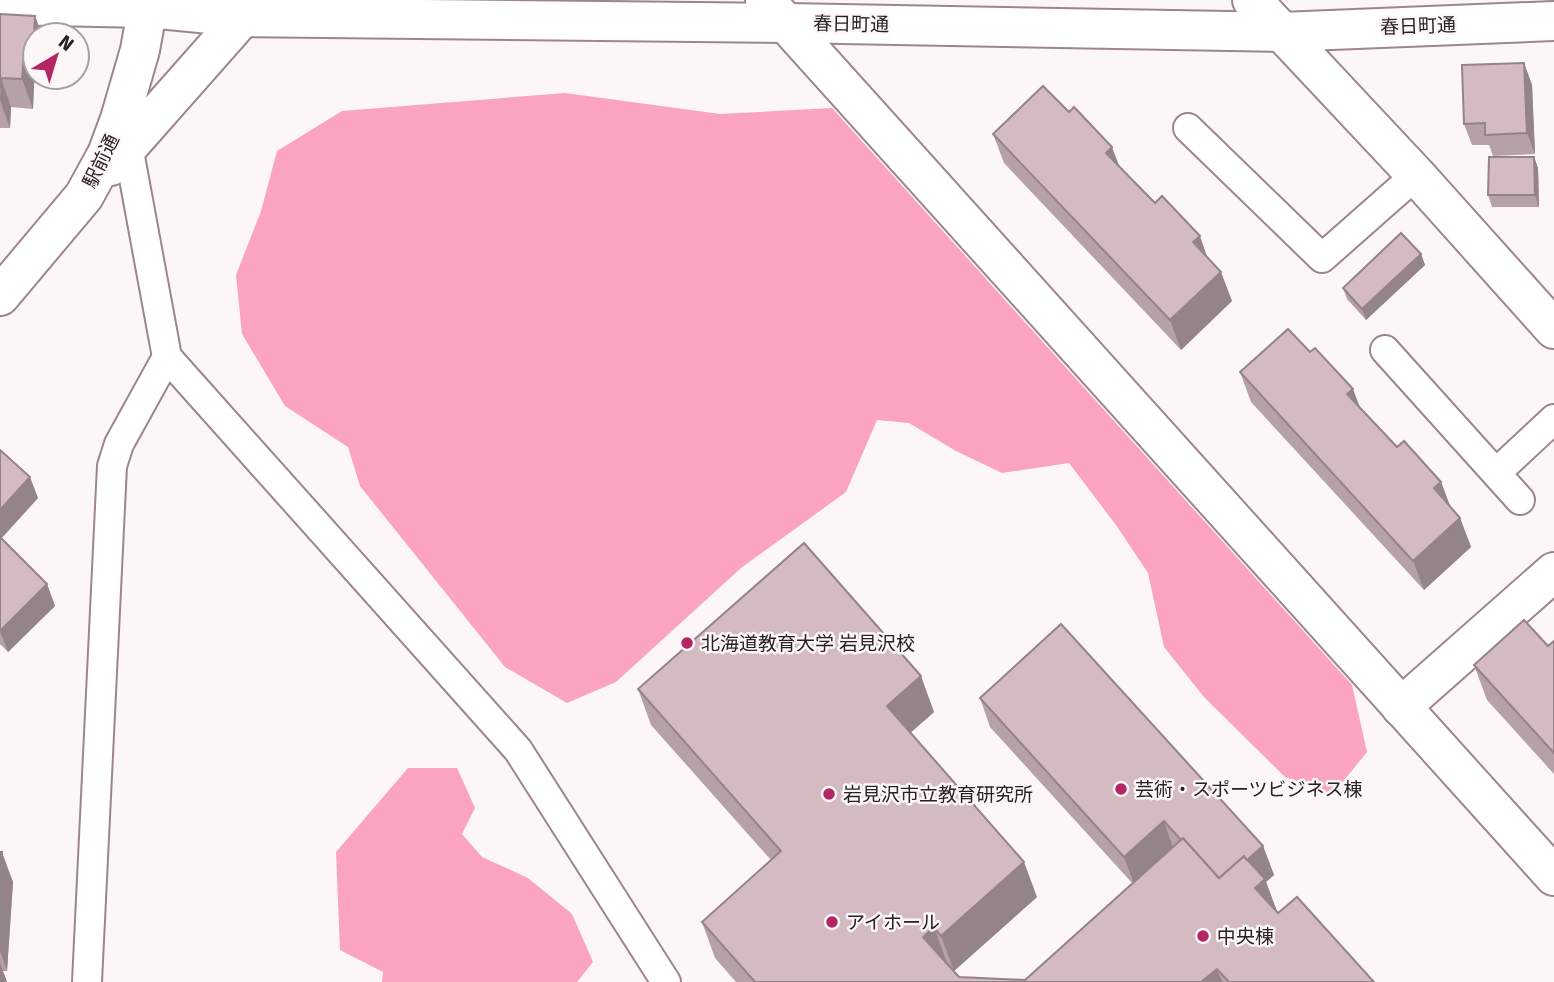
<svg xmlns="http://www.w3.org/2000/svg" width="1554" height="982" font-family="'Fira Sans','Noto Sans JP',sans-serif">
	<rect width="100%" height="100%" fill="#fcf6f8"/>
	<g fill="#fba4bf">
		<path d="M565,93L720,114L832,108L1352,685L1367,752L1333,794L1285,777L1204,697L1164,647L1148,573L1116,525L1069,463L1002,473L956,451L909,423L877,420L846,492L741,568L616,682L567,703L505,667L360,486L348,447L285,406L242,334L236,275L261,211L277,151L342,111Z"/>
		<path d="M408,768H457L475,808L462,834L482,857L528,878L572,914L593,962L577,982H382L383,972L340,950L336,852Z"/>
	</g>
	<g fill="none" stroke-linecap="round" stroke-linejoin="round">
		<defs>
			<g id="lane">
				<path d="M1188,128L1322,258L1416,175"/>
				<path d="M128,146L167,357L518,750L666,982"/>
				<path d="M1385,350L1520,500"/>
				<path d="M1496,473L1554,419"/>
				<path d="M87,982L112,466L119,444L167,357"/>
			</g>
			<g id="street">
				<path d="M765,0L1554,876"/>
				<path d="M1252,0L1416,175L1554,329"/>
				<path d="M0,5L148,8"/>
				<path d="M1401,707L1554,572"/>
			</g>
			<g id="secondary">
				<path d="M148,8L241,17L787,23L1281,32L1554,21"/>
				<path d="M111,166L254,4"/>
				<path d="M0,296L84,196L107,154L120,119L140,50L149,0"/>
			</g>
		</defs>
		<use href="#lane" stroke="#9c868c" stroke-width="32"/>
		<use href="#street" stroke="#9c868c" stroke-width="42"/>
		<use href="#secondary" stroke="#9c868c" stroke-width="42"/>
		<use href="#lane" stroke="#fff" stroke-width="28"/>
		<use href="#street" stroke="#fff" stroke-width="38"/>
		<use href="#secondary" stroke="#fff" stroke-width="38"/>
	</g>
	<g fill="#b5a1a6">
		<path d="M0,14L35,16L42,35H35V77H44V84L34,83L33,109L11,107L10,128H0Z"/>
		<path d="M1524,63L1532,85L1535,154L1493,156L1489,145H1472L1464,124Z"/>
		<path d="M993,134L1119,166L1207,257L1232,301L1181,350L1004,163Z"/>
		<path d="M1534,157L1538,168L1539,207H1492L1488,195Z"/>
		<path d="M1421,254L1425,265L1366,320L1347,299L1343,288Z"/>
		<path d="M1240,372L1359,407L1397,447L1441,482L1450,506L1460,518L1471,547L1424,590L1251,402Z"/>
		<path d="M0,450L38,498L1,538L47,584L55,606L8,652L0,644Z"/>
		<path d="M1554,641V774L1487,700L1474,665L1548,646Z"/>
		<path d="M638,689L934,712L910,733L1037,897L954,971L959,977L1025,980L1133,884L990,727L980,698L1263,846L1274,875L1266,882L1277,912L1374,982H736L715,958L702,922L771,860L651,725Z"/>
		<path d="M0,852L13,882L7,971H3L7,982H0Z"/>
	</g>
	<g fill="#948387">
		<path d="M35,16L42,35H35V60L33,54Z"/>
		<path d="M24,53L34,83L33,109L22,79Z"/>
		<path d="M1524,63L1532,85L1535,154L1527,133Z"/>
		<path d="M1,78L11,107L10,128L0,100Z"/>
		<path d="M1112,147L1123,176L1106,153Z"/>
		<path d="M1534,157L1538,168L1539,207L1535,195Z"/>
		<path d="M1200,236L1210,265L1193,242Z"/>
		<path d="M1421,254L1425,265L1366,320L1362,309Z"/>
		<path d="M1221,272L1232,301L1181,350L1170,320Z"/>
		<path d="M1353,389L1364,418L1347,394Z"/>
		<path d="M30,477L38,498L0,540V510Z"/>
		<path d="M1441,482L1452,511L1434,488Z"/>
		<path d="M1460,518L1471,547L1424,590L1413,561Z"/>
		<path d="M47,584L55,606L8,652L0,631Z"/>
		<path d="M921,676L934,712L900,742L887,706Z"/>
		<path d="M1164,821L1174,851L1135,886L1124,857Z"/>
		<path d="M1263,846L1274,875L1266,882L1278,914L1221,884Z"/>
		<path d="M2,852L13,882L7,971L0,951V884Z"/>
		<path d="M1024,862L1037,897L954,971L941,936Z"/>
		<path d="M934,927L947,963L923,937Z"/>
		<path d="M0,963L7,982H0Z"/>
		<path d="M1217,969L1222,982H1201Z"/>
	</g>
	<g fill="#d3bbc1" stroke="#948387" stroke-width="2">
		<path d="M0,14L35,16L33,54L24,53L22,79L1,78L0,88Z"/>
		<path d="M1524,63L1527,133L1485,135V123L1464,124L1462,65Z"/>
		<path d="M1043,86L1069,112L1074,107L1112,147L1106,153L1155,203L1162,196L1200,236L1193,242L1221,272L1170,320L993,134Z"/>
		<path d="M1489,157H1534L1535,195H1488Z"/>
		<path d="M1401,233L1421,254L1362,309L1343,288Z"/>
		<path d="M1288,329L1310,352L1315,348L1353,389L1347,394L1397,447L1404,441L1441,482L1434,488L1460,518L1413,561L1240,372Z"/>
		<path d="M0,450L30,477L0,510Z"/>
		<path d="M0,537L47,584L0,631Z"/>
		<path d="M804,543L921,676L887,706L1024,862L941,936L934,927L923,937L959,977L1025,980L1183,838L1219,878L1244,856L1265,879L1255,888L1278,913L1297,897L1374,982H1229L1217,969L1201,982H755L702,922L781,851L638,689Z"/>
		<path d="M1524,620L1548,646L1554,641V753L1474,665Z"/>
		<path d="M1061,624L1263,846L1247,860L1244,856L1219,878L1183,838L1181,840L1164,821L1124,857L980,698Z"/>
		<path d="M0,852H2L0,884Z"/>
	</g>
	<g fill="#b12663" stroke="#fcf6f8" stroke-width="2.5">
		<circle cx="687" cy="643" r="7"/>
		<circle cx="1121" cy="789" r="7"/>
		<circle cx="829" cy="794" r="7"/>
		<circle cx="832" cy="922" r="7"/>
		<circle cx="1203" cy="936" r="7"/>
	</g>
	<g text-anchor="middle" dominant-baseline="central" stroke-width="5" stroke-linejoin="round" paint-order="stroke">
		<g font-size="19" fill="#292023" stroke="#fcf6f8">
			<text transform="translate(851 24) rotate(1)">春日町通</text>
			<text transform="translate(1418 26) rotate(-2)">春日町通</text>
			<text transform="translate(101 161) rotate(-64)">駅前通</text>
		</g>
		<g font-size="19" fill="#292023" stroke="#fcf6f8" text-anchor="start">
			<text x="701" y="643">北海道教育大学 岩見沢校</text>
			<text x="1135" y="789">芸術・スポーツビジネス棟</text>
			<text x="843" y="794">岩見沢市立教育研究所</text>
			<text x="846" y="922">アイホール</text>
			<text x="1217" y="936">中央棟</text>
		</g>
	</g>
	<g transform="translate(56 56) rotate(38)"><circle r="33" fill="#fcf6f8" stroke="#a8a0a3" stroke-width="2"/>
	<path d="M0-5L12 26L0 18L-12 26Z" fill="#b12663"/>
	<text y="-10" font-size="19" font-weight="bold" text-anchor="middle" fill="#292023">N</text>
	</g>
</svg>
